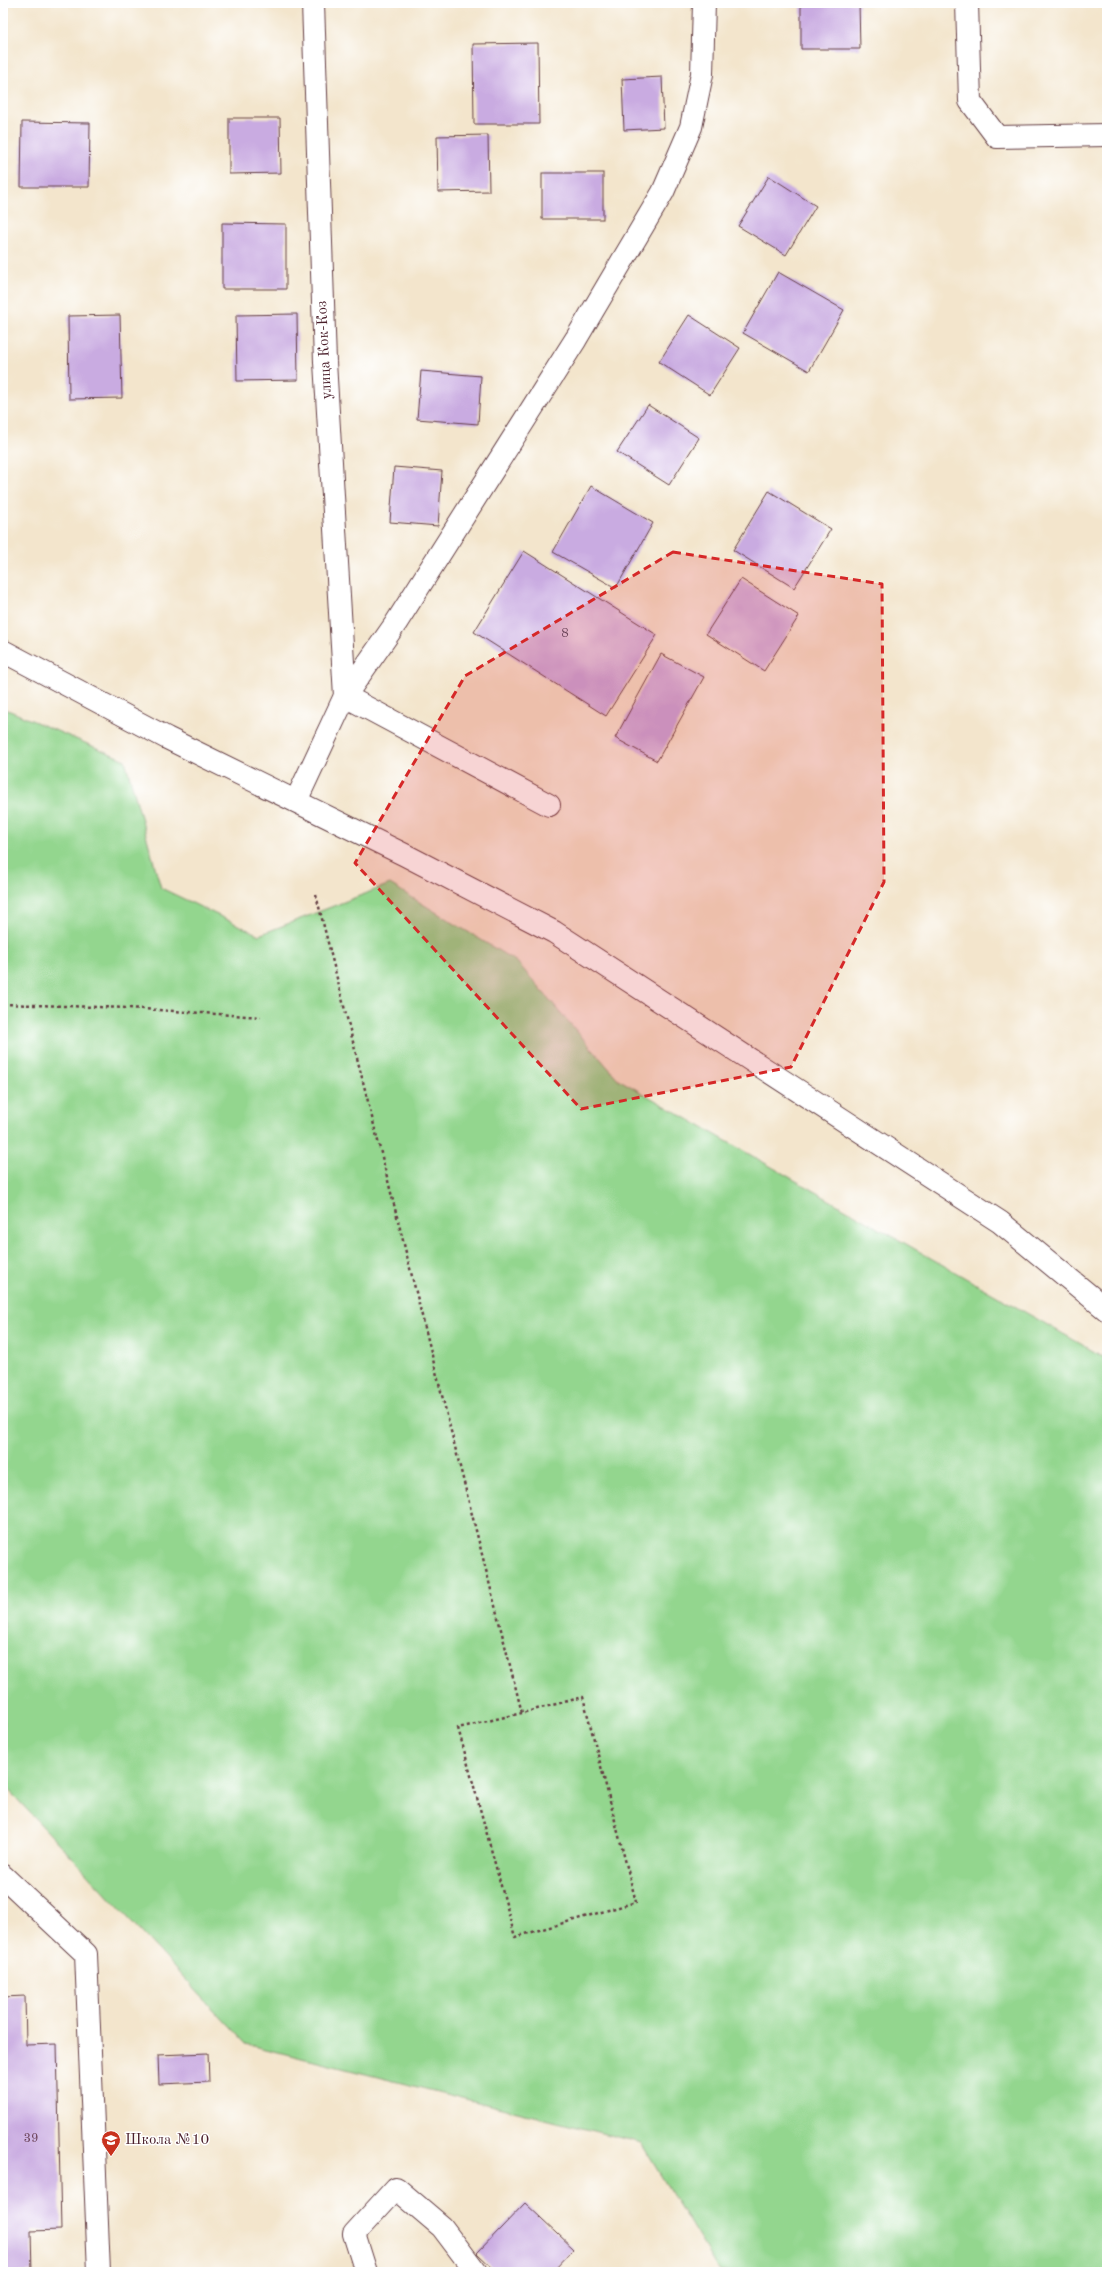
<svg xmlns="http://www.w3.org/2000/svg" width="1110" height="2275" font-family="'Old Standard TT',serif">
	<rect width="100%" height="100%" fill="#fff"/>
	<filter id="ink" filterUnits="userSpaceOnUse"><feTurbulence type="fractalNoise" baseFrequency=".025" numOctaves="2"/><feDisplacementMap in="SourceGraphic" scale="8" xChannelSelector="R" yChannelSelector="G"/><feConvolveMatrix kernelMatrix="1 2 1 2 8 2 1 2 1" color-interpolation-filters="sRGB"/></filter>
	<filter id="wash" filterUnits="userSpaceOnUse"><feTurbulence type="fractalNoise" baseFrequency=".012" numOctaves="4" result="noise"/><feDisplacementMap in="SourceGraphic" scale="16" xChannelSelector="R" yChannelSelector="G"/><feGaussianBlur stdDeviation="0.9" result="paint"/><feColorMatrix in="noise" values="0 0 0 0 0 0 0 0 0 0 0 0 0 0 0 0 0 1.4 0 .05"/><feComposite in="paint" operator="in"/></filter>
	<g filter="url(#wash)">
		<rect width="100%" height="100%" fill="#f3e5cc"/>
		<path fill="#93d68e" stroke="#6e7a5c" d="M3,708L125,760L161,888L259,935L390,884L517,962L618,1079L1107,1359V2272H720L641,2143L246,2044L3,1784Z"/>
		<g id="blocks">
			<g fill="#c9abe1">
				<path d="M801,3H859L860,49H801Z"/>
				<path d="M538,43L539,124H474L473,44Z"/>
				<path d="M662,77L664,128L624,130L622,79Z"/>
				<path d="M229,118H280L281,173L229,174Z"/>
				<path d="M22,122L90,123L89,187H21Z"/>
				<path d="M488,135L489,191L438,192L437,136Z"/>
				<rect x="542" y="173" width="61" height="46"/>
				<path d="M769,176L816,206L786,255L738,226Z"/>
				<path d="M222,223L286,224V289H222Z"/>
				<path d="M778,272L844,310L809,371L743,333Z"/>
				<path d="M297,314L298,380L237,381L236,315Z"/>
				<path d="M120,315L122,398L69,399L68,316Z"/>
				<path d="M689,315L740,348L710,395L659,362Z"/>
				<path d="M421,371L481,376L478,424L417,419Z"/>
				<path d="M648,405L699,438L669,485L617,452Z"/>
				<path d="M394,467L442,471L438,526L390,522Z"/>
				<path d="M591,486L653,523L616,588L553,552Z"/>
				<path d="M769,491L831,529L794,588L733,550Z"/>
				<path d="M524,551L657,635L606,716L474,632Z"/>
				<path d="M741,579L799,616L764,671L706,634Z"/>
				<path d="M661,654L704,677L657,761L615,738Z"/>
				<path d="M25,1996L26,2045L57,2044L61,2230L31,2231L32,2272H3V1997Z"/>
				<path d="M208,2053L209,2082L159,2084L158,2055Z"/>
				<path d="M525,2203L574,2249L552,2272H497L477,2253Z"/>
			</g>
		</g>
	</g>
	<g filter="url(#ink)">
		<use href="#blocks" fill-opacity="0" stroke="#633d43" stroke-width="1"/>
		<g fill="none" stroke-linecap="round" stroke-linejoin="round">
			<defs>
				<g id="minor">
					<path d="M313,3L325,362L345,696L549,805"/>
					<path d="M967,3L970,101L997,137L1107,135"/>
					<path d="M3,651L167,738L405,855L554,932L1000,1222L1107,1310"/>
					<path d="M296,801L345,696L396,623L576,339L663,192L691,127L702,74L704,3"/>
					<path d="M3,1876L86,1954L99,2272"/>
					<path d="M366,2272L354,2234L396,2188L442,2227L476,2272"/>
				</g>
			</defs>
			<use href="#minor" stroke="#633d43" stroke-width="24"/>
			<g stroke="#633d43" stroke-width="2.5" stroke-dasharray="3 3" stroke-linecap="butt">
				<path d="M316,895L522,1713L583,1697L636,1902L515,1937L458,1728L522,1713"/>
				<path d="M3,1004L129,1008L261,1017"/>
			</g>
			<use href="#minor" stroke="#fff" stroke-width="22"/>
		</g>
	</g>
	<path fill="#d62828" fill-opacity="0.2" stroke="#d62828" stroke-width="3" stroke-dasharray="8 5" stroke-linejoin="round" d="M673,552L882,584L884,882L791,1067L581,1109L355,863L465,676Z"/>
	<defs>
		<symbol id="school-pin" viewBox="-11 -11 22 30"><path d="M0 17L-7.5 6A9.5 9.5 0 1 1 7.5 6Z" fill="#c8321e" stroke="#fff"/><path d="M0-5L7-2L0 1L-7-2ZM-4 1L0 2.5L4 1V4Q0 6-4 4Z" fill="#fff"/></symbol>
	</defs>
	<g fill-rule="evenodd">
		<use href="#school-pin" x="100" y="2129" width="22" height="30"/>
	</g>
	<g text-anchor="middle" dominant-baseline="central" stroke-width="3" stroke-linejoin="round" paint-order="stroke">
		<g font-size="13" fill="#6a4258">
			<text x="565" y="633">8</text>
			<text x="31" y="2138">39</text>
		</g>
		<g font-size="15" fill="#4a1f2b" stroke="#fff">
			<text transform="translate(325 350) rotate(-93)">улица Кок-Коз</text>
		</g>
		<g font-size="15" fill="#4a1f2b" stroke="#fff" text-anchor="start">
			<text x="125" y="2140">Школа №10</text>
		</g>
	</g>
	<rect width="1110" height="2275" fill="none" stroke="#fff" stroke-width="16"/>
</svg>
